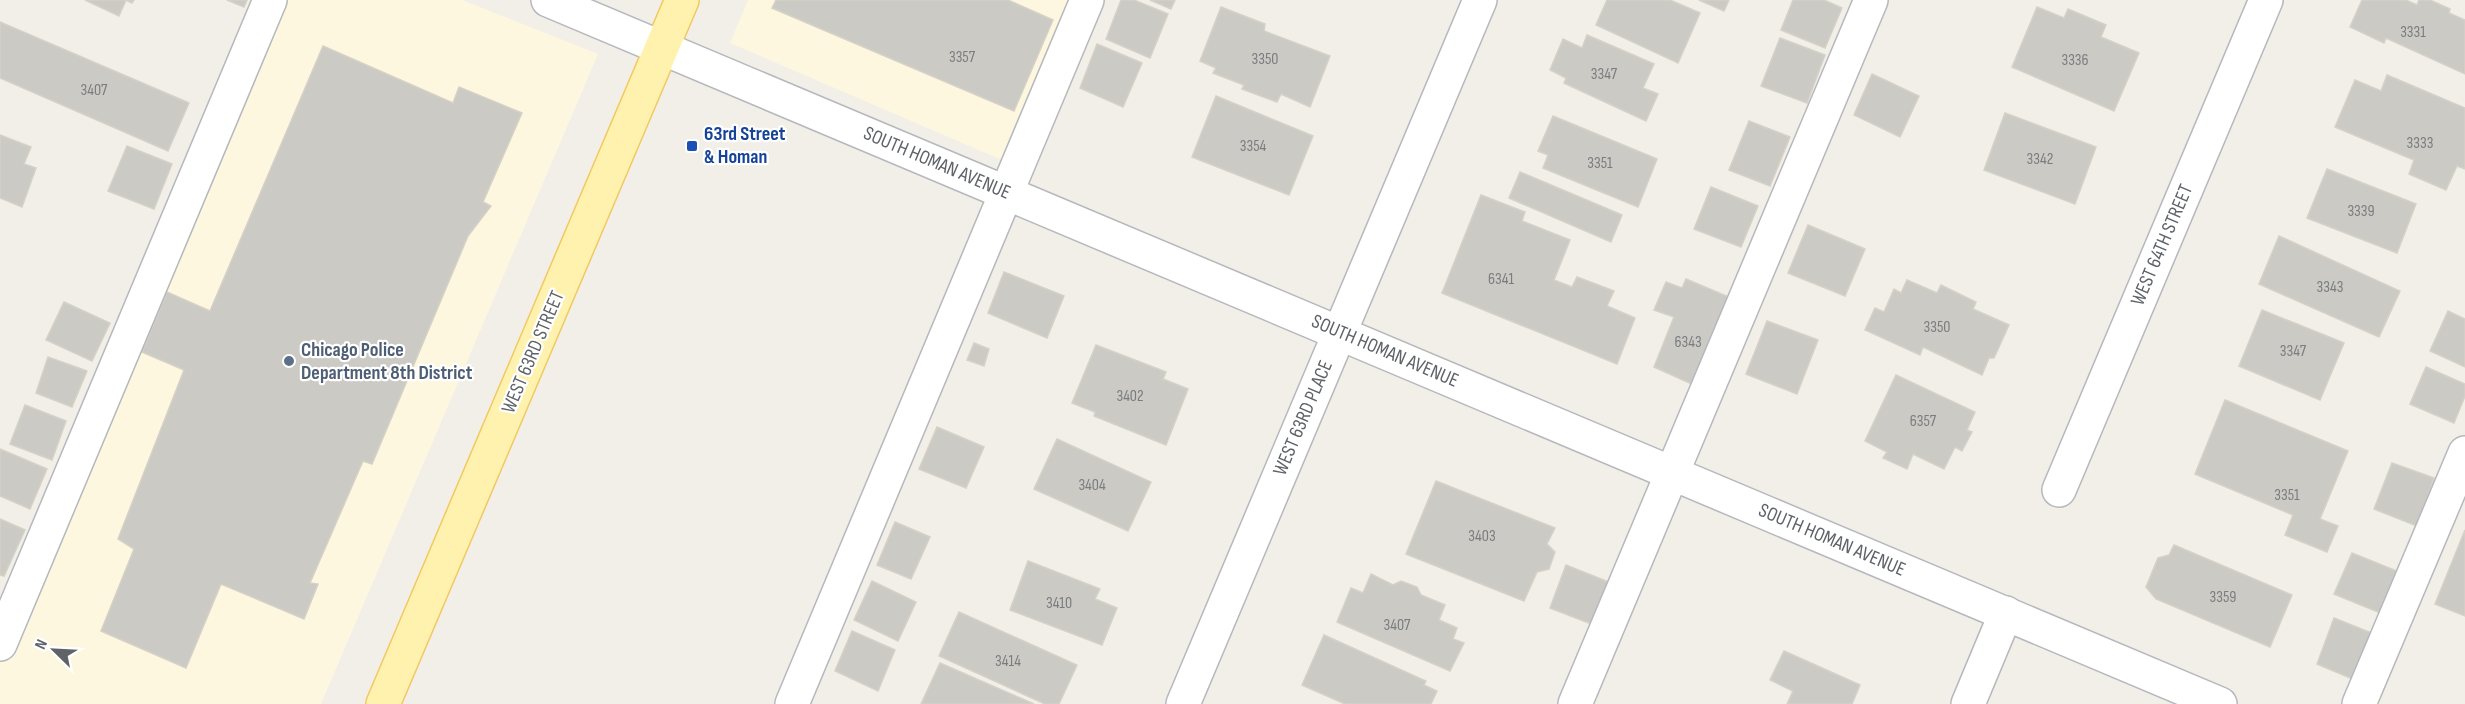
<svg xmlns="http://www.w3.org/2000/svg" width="2465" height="704" font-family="'Sofia Sans Condensed',sans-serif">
	<rect width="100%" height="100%" fill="#f1efe8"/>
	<g fill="#fef7e0">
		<path d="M270,0H462L598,54L321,704H0V644Z"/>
		<path d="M748,0H1087L1016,166L730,43Z"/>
	</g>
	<g fill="#cccac5" stroke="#d6d1c6" stroke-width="1.5">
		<path d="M85,0H134L132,3L126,0L119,16Z"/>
		<path d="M227,0H247L244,7Z"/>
		<path d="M776,0H1008L1053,20L1014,111L772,8Z"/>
		<path d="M1121,0H1134L1168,14L1150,58L1106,39Z"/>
		<path d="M1150,0H1175L1171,9Z"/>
		<path d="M1607,0H1670L1700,13L1678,63L1596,25Z"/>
		<path d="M1699,0H1729L1724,11Z"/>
		<path d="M1793,0H1824L1842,8L1825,48L1781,30Z"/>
		<path d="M2362,0H2406L2417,5L2419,0H2430L2450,9L2449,13L2465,20V74L2386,38L2384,43L2350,27Z"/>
		<path d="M1221,7L1265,24L1264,31L1330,56L1310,107L1281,94L1277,102L1242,89L1244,85L1213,73L1216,68L1200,61Z"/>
		<path d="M2037,7L2064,18L2068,9L2106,25L2101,37L2139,53L2114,111L2012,67Z"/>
		<path d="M0,22L189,103L168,151L0,78Z"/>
		<path d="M1587,35L1654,64L1643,88L1658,94L1646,121L1564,83L1566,78L1550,70L1563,39L1582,48Z"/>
		<path d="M1780,38L1825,55L1807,103L1761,86Z"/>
		<path d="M1097,44L1142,63L1123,107L1080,88Z"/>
		<path d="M323,46L453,103L459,87L522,113L483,202L491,206L468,236L372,464L363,461L310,583L318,584L304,619L221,584L186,668L101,631L134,549L118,539L184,370L142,352L167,292L210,311Z"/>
		<path d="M1872,74L1919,96L1900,137L1854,115Z"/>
		<path d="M2387,75L2465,108V169L2457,166L2446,190L2409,174L2414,160L2335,127L2355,80L2381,91Z"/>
		<path d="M1216,96L1313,136L1289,195L1192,157Z"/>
		<path d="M2005,113L2096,147L2075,204L1984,170Z"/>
		<path d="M1553,116L1657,159L1638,207L1543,168L1548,155L1538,151Z"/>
		<path d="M1749,121L1790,137L1770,186L1729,170Z"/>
		<path d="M0,135L31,147L24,164L36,168L22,207L0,198Z"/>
		<path d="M127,146L172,164L154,209L108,191Z"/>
		<path d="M2327,169L2416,204L2397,253L2307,218Z"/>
		<path d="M1520,172L1622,215L1611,242L1509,198Z"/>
		<path d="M1711,187L1758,206L1741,247L1694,229Z"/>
		<path d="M1481,195L1525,212L1522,221L1570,240L1554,280L1572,287L1577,277L1614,291L1607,306L1635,318L1617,364L1442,293Z"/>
		<path d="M1808,225L1865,249L1845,296L1788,273Z"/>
		<path d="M2279,236L2400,291L2379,337L2259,284Z"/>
		<path d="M1004,272L1064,296L1047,338L988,313Z"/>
		<path d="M1686,279L1731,298L1694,385L1654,367L1674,317L1654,310L1666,282L1682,288Z"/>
		<path d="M1907,280L1937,293L1941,285L1976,302L1973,309L2009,325L1994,358H1989L1982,375L1923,347L1920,355L1865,330L1875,308L1884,312L1894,289L1901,293Z"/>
		<path d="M64,302L110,323L92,361L46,340Z"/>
		<path d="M2262,310L2344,343L2320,400L2239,366Z"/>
		<path d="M2448,311L2465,319V367L2430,351Z"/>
		<path d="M1767,321L1818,340L1797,394L1746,374Z"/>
		<path d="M974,343L989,349L984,366L967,360Z"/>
		<path d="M1096,345L1166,372L1163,379L1188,389L1166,445L1094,416L1095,412L1072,403Z"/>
		<path d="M48,357L87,371L72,407L36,393Z"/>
		<path d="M2426,367L2465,384V396L2454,423L2410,404Z"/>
		<path d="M1896,375L1975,412L1967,430L1972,432L1962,451L1955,447L1944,469L1913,454L1907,469L1883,458L1887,452L1865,441Z"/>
		<path d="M2225,400L2348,451L2320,519L2338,526L2327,552L2285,535L2293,515L2195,474Z"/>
		<path d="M25,405L66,421L52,460L10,444Z"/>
		<path d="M937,427L984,447L966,488L919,469Z"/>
		<path d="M1057,439L1151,482L1128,531L1034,489Z"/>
		<path d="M0,449L47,469L30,509L0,496Z"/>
		<path d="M2392,463L2434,478L2417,526L2374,509Z"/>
		<path d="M1436,481L1555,528L1547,544L1555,552L1549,569L1537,572L1524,601L1406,554Z"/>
		<path d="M0,519L25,530L4,576L0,575Z"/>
		<path d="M895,522L930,537L911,579L877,565Z"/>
		<path d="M2465,530V616L2435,604Z"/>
		<path d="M2174,545L2292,595L2270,647L2156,599L2146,587L2158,558L2169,555Z"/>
		<path d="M2352,553L2399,572L2383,614L2334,594Z"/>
		<path d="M1028,561L1100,589L1095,599L1117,608L1102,645L1010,610Z"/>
		<path d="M1566,565L1611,583L1594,625L1550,608Z"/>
		<path d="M1371,574L1393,585L1401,581L1417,587L1421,595L1445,605L1439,620L1457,628L1453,639L1464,643L1450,671L1337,622L1351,588L1363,593Z"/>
		<path d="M872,581L916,602L898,641L854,620Z"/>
		<path d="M959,612L1077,665L1059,704H1045L939,656Z"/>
		<path d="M2334,618L2374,634L2355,680L2317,664Z"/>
		<path d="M852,631L895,650L878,691L835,671Z"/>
		<path d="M1324,635L1426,681L1424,685L1437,691L1431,704H1345L1302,685Z"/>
		<path d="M1784,651L1860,685L1852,704H1787L1793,691L1770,680Z"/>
		<path d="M940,663L1034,704H921Z"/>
	</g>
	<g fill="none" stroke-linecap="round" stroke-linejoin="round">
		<defs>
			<g id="minor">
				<path d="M548,0L2220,704"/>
				<path d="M2059,490L2266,0"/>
				<path d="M0,644L270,0"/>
				<path d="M792,704L1087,0"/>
				<path d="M1183,704L1480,0"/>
				<path d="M1575,704L1871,0"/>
				<path d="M1968,704L2006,613"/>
				<path d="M2359,704L2465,453"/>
			</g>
			<path id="major" d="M383,704L682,0"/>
		</defs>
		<use href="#minor" stroke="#b5b8bc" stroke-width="36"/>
		<use href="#major" stroke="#f2c960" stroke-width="36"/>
		<use href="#minor" stroke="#fff" stroke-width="33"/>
		<use href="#major" stroke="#fff2af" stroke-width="33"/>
	</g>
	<rect fill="#1a4fb4" stroke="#fff" stroke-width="2" x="686" y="140" width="12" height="12" rx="3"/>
	<circle fill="#5c6f8a" stroke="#fff" stroke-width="2" cx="289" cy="361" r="6"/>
	<g text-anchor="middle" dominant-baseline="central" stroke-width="4.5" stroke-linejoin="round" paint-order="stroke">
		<g font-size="16" fill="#7a7d7f">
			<text x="2413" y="32">3331</text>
			<text x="962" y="57">3357</text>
			<text x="1265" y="59">3350</text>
			<text x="2075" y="60">3336</text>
			<text x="1604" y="74">3347</text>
			<text x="94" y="90">3407</text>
			<text x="2420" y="143">3333</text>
			<text x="1253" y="146">3354</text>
			<text x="2040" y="159">3342</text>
			<text x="1600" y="163">3351</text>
			<text x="2361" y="211">3339</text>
			<text x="1501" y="279">6341</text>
			<text x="2330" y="287">3343</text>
			<text x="1937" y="327">3350</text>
			<text x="1688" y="342">6343</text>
			<text x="2293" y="351">3347</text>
			<text x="1130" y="396">3402</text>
			<text x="1923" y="421">6357</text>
			<text x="1092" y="485">3404</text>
			<text x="2287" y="495">3351</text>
			<text x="1482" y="536">3403</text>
			<text x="2223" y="597">3359</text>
			<text x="1059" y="603">3410</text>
			<text x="1397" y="625">3407</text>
			<text x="1008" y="661">3414</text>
		</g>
		<g font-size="20" font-weight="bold" fill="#164399" stroke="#fff" text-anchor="start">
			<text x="704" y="134">63rd Street<tspan x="704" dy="23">&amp; Homan</tspan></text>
		</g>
		<g font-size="20" fill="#5f6368" stroke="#fff">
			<text transform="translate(937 163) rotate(23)">SOUTH HOMAN AVENUE</text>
			<text transform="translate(2162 245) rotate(-67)">WEST 64TH STREET</text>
			<text transform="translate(1385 351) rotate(23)">SOUTH HOMAN AVENUE</text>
			<text transform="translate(533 352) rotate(-67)">WEST 63RD STREET</text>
			<text transform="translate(1303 418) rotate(-67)">WEST 63RD PLACE</text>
			<text transform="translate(1832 540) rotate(23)">SOUTH HOMAN AVENUE</text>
		</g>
		<g font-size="20" font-weight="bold" fill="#4e5e75" stroke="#fff" text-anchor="start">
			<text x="301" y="350">Chicago Police<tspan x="301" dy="23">Department 8th District</tspan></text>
		</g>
	</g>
	<g transform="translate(54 650) rotate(294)" stroke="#ffffff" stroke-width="4.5" paint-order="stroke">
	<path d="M0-4.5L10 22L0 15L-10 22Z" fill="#5f6368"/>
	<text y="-9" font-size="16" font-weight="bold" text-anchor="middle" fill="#5f6368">N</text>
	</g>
</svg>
